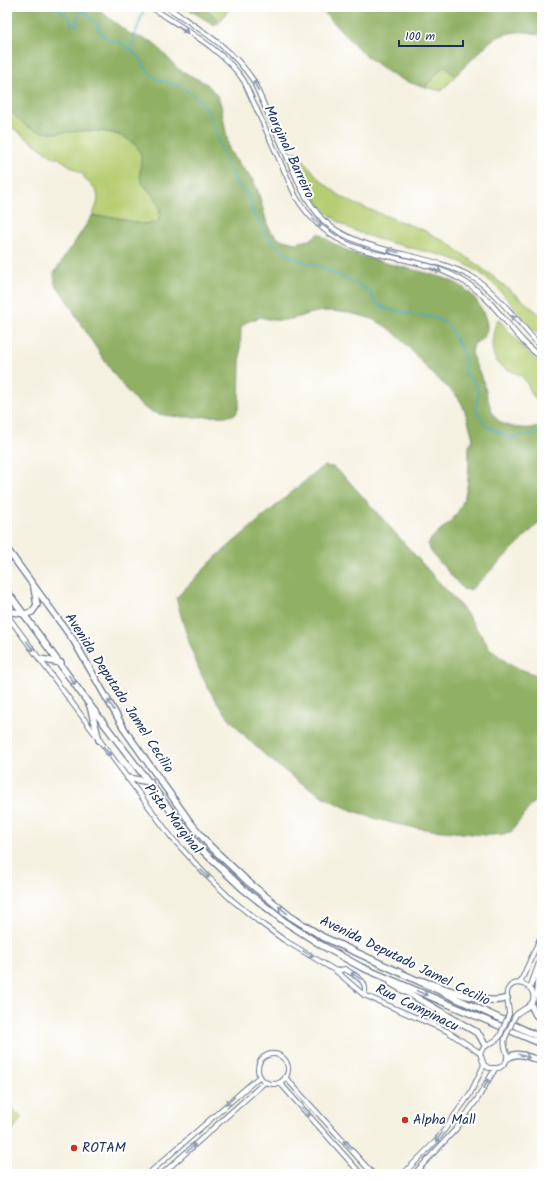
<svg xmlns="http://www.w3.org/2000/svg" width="549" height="1181" font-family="Kalam,sans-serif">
	<rect width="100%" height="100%" fill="#fff"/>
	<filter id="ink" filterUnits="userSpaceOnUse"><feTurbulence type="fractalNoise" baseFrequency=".025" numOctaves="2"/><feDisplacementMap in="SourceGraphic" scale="8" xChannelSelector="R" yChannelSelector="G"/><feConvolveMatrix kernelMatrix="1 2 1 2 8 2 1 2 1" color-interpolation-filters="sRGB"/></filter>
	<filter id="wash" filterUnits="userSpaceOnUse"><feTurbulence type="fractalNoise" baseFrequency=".012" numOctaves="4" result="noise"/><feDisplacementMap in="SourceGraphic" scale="16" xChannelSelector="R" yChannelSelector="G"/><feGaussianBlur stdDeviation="0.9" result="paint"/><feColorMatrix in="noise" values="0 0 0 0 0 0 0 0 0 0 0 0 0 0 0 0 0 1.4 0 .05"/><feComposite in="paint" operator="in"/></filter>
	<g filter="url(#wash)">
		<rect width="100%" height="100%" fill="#f5f1e0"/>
		<g fill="#b6cd72" stroke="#687e68">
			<path d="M230,7L219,23L214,25L218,19L202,8Z"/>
			<path d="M444,65L455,76L442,91L425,87Z"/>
			<path d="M7,107C18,120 33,130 51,133C59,134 68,131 76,131C95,130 131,131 140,152C144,160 142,173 142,182C153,195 166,206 157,223L141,224L114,217L92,216C101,197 101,192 83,178L85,176L57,157L56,159L7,124Z"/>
			<path d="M294,152H297L320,180L339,195L355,204L423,230L448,243L491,275L542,316V338C516,314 501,283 469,266C453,257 437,254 420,250C382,240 339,234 316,199C307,184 301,167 294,152Z"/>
			<path d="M498,319L528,353L542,365V403C531,399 531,388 524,379C519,373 510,371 503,367C487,358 492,332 498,319Z"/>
			<path d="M7,1105L22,1116L7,1139Z"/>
		</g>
		<g fill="#90b064" stroke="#567061">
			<path d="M7,7H95L130,34L153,42L178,69L207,84L218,97L221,105L229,149L234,158L253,180L258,191L267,224L271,231L279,239L295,243L310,240L319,233C341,253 377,261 406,268C430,274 460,278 476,300C482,309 492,326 484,337C480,342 473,342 472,349C471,360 480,371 483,381C487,392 488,405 494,415C502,430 528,429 542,427V520L477,584L470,590L463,589L431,552L428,544C433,534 442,530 450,522C471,499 468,476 469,446L473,439C470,428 467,415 462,404C456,392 441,383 432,373C402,343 394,320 348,313C341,312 334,311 327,311C301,312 288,327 261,317L247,322L241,327L239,406L236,414L228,416C204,416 175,420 152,412C125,402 78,318 61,291L55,285L54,273L92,216L114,217L142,224L157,223C166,205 153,197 143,184C134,172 149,157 134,144C103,118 67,140 35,130C24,127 15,116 7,107Z"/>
			<path d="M185,7H203L218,19L214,25Z"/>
			<path d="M319,7H542V36C525,29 508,31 492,40L455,76L444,66L425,87C378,77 350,39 319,7Z"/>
			<path d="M325,466L333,467L346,478L464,610L491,650L512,666L542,677V791L511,832C491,839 464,832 442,831C408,828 373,820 342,806C289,781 229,731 203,678C191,653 184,625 176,598L216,557L319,469Z"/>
		</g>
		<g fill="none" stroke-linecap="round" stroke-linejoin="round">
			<g stroke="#48acc7" stroke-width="1.5">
				<path d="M56,7L69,17L72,25L77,26L78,14L82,9L97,24L100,33L111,40L122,43L139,57L149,73L159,80L180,86L197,98L209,112L227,165L237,185L248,194L252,211L271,241L285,253L306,263L320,266L333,273L352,281L369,291L376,303L386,309L436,318L448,324L465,358V374L473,381L478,391L476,409L485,425L511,439C520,434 531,435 542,432"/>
				<path d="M130,49L144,9"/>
			</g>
		</g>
	</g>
	<g filter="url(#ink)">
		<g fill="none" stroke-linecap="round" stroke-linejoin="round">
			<defs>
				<g id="tertiary">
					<path d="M151,7C182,28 223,49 244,81L296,197C341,270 404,245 465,282C497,301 512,337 542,358"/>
					<path d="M167,7C199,29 231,47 253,80L301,188C307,199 314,210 323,220C358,254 428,252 472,277C494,289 523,328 542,348"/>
					<path d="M7,615L172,838L206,875L232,900L258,921L284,940L336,971L364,995L447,1031L480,1053"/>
					<path d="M336,971L345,969C355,976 369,980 364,995"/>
					<path d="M520,983L542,934"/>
					<path d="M530,988L540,960"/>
					<path d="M509,1014C509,1007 506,999 507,992C511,976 537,984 533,1000C531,1008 519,1010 515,1016"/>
					<path d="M500,1036C494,1044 485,1043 480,1053L484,1065L489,1068H499C516,1057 501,1051 505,1038"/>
					<circle cx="273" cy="1069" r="15"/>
					<path d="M285,1077L373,1174"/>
					<path d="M280,1083L361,1174"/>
					<path d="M7,1173L9,1174"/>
					<path d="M148,1174L260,1076"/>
					<path d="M162,1174L265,1082"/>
					<path d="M403,1174L437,1140L470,1094L484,1065"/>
					<path d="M414,1174L456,1129L478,1098L495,1069"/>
				</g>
				<g id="trunk">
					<path d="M7,549L74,641L126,732L190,822L210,846L247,881L291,917L323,937L542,1038"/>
					<path d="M7,591L89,704L184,828L203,851L242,888L285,922L321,945L361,967L542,1044"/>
					<path d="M7,611L25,614L32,612L37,605L34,588"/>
					<path d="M40,659L61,663"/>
					<path d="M90,706L99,740"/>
					<path d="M128,778L150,782"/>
					<path d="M542,955C541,972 532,992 542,1008"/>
					<path d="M420,980C441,987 487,1007 507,998"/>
					<path d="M391,983L476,1032L480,1036L485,1045"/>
					<path d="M531,1005L536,1015L542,1019"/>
					<path d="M508,1058C518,1050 531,1058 542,1062"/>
				</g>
			</defs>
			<use href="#tertiary" stroke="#67738c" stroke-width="6"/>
			<use href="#trunk" stroke="#67738c" stroke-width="8"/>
			<use href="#tertiary" stroke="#fff" stroke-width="4"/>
			<use href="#trunk" stroke="#fff" stroke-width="5.5"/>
			<defs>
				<g id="tertiary-bridge">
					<path d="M500,1036L509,1014"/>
					<path d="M505,1038L515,1016"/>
				</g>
			</defs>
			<use href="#tertiary-bridge" stroke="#67738c" stroke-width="6" stroke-linecap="butt"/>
			<use href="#tertiary-bridge" stroke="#fff" stroke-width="4"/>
		</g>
		<defs><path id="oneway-shaft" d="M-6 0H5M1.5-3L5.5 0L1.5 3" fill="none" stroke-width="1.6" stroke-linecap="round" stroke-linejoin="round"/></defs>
		<g stroke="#8d97ae">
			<use href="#oneway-shaft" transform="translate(183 29) rotate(34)"/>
			<use href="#oneway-shaft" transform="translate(256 86) rotate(-114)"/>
			<use href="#oneway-shaft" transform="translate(317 223) rotate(45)"/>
			<use href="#oneway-shaft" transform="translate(393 251) rotate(-166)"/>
			<use href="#oneway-shaft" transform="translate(436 270) rotate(19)"/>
			<use href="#oneway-shaft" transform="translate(515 320) rotate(-131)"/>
			<use href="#oneway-shaft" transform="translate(30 646) rotate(54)"/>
			<use href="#oneway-shaft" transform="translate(72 680) rotate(55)"/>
			<use href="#oneway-shaft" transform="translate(111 705) rotate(-120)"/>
			<use href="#oneway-shaft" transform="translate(107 751) rotate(53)"/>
			<use href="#oneway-shaft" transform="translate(205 874) rotate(45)"/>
			<use href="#oneway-shaft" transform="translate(283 910) rotate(-141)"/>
			<use href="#oneway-shaft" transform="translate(308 954) rotate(31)"/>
			<use href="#oneway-shaft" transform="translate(356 976) rotate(-149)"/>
			<use href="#oneway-shaft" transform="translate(422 993) rotate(23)"/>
			<use href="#oneway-shaft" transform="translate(524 1056) rotate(18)"/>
			<use href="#oneway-shaft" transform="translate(486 1084) rotate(-61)"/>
			<use href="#oneway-shaft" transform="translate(230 1101) rotate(139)"/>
			<use href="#oneway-shaft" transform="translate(306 1112) rotate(48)"/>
			<use href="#oneway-shaft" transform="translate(439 1137) rotate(127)"/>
			<use href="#oneway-shaft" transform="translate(347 1145) rotate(-132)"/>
			<use href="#oneway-shaft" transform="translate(191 1148) rotate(-42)"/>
		</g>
	</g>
	<g fill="#c8321e" stroke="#fff" stroke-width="1.5">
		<circle cx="405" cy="1120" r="4"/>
		<circle cx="74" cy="1148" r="4"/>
	</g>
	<g text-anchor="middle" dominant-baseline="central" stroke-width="4" stroke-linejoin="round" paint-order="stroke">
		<g font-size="14" fill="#1b2f5e" stroke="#fff">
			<text transform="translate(289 152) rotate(65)">Marginal Barreiro</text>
			<text transform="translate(119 693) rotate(57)">Avenida Deputado Jamel Cecilio</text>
			<text transform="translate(173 819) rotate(52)">Pista Marginal</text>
			<text transform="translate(405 961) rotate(26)">Avenida Deputado Jamel Cecilio</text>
			<text transform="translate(417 1008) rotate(26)">Rua Campinacu</text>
		</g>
		<g font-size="14" fill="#1b2f5e" stroke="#fff" text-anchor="start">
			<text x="413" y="1120">Alpha Mall</text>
			<text x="82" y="1148">ROTAM</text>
		</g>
	</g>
	<rect width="549" height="1181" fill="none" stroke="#fff" stroke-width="24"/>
	<path d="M399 40v6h64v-6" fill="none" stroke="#1b2f5e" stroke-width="2"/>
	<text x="405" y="40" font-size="12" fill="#1b2f5e" stroke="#ffffff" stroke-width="3" paint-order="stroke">100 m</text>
</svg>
